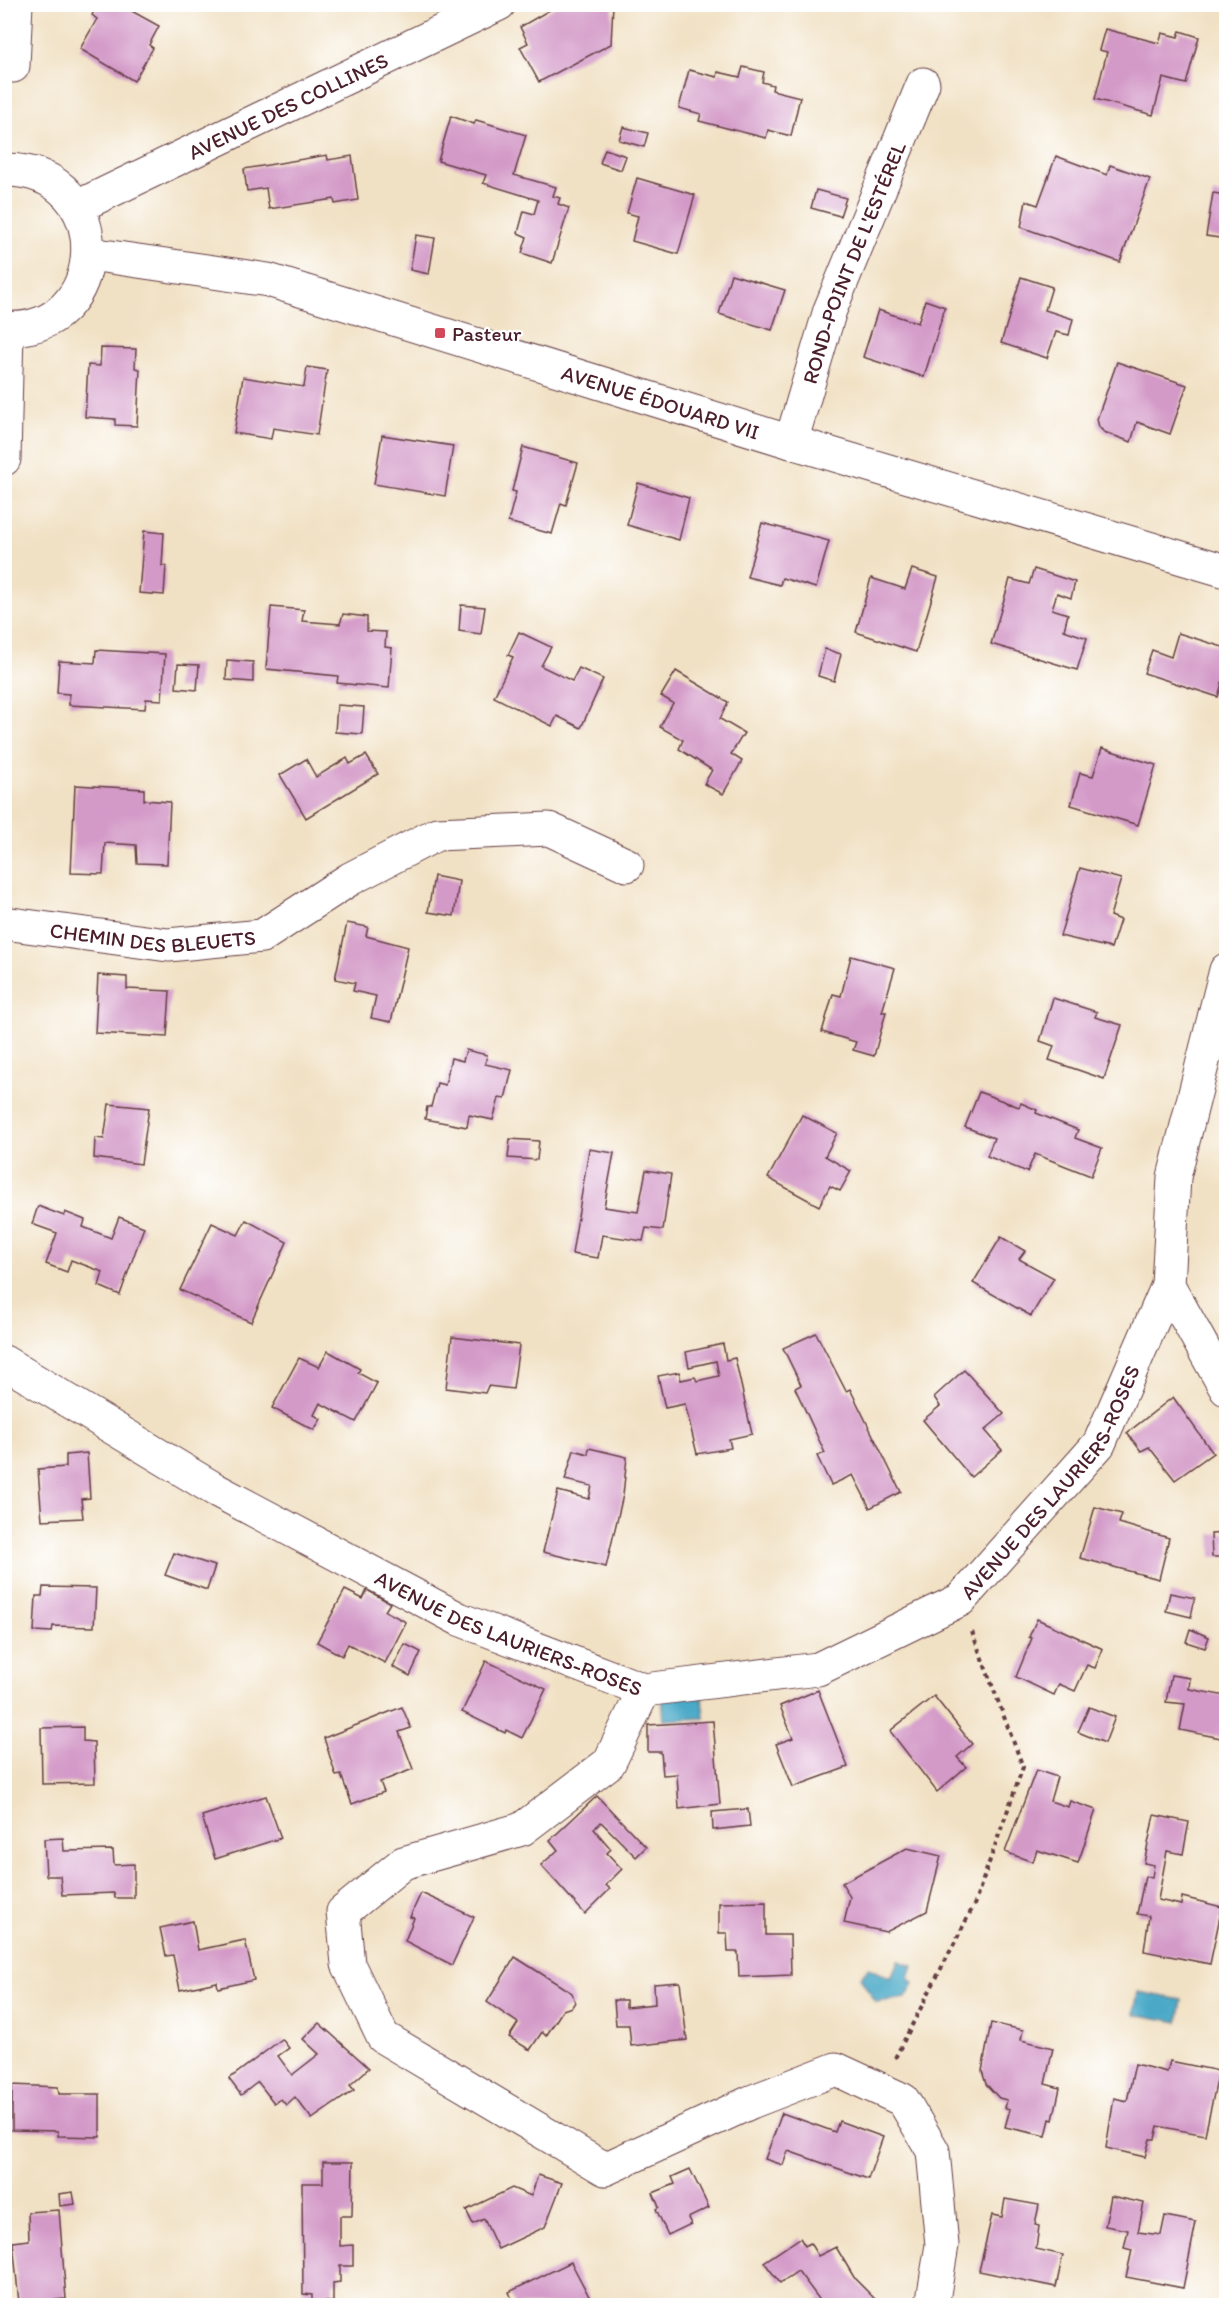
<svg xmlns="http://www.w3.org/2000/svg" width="1231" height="2310" font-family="Itim,sans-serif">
	<rect width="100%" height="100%" fill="#fff"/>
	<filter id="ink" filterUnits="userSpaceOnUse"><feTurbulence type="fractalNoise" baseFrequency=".0167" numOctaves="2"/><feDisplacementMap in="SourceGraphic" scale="12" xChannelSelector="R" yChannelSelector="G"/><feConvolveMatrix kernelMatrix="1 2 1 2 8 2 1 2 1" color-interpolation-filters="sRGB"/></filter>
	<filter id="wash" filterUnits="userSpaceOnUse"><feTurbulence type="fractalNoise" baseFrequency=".008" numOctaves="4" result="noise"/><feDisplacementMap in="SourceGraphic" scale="24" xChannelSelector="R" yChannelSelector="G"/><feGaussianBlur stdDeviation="1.35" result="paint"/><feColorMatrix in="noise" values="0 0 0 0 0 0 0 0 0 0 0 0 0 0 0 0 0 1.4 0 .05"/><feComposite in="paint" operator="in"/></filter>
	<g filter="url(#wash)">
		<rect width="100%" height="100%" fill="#f1e1c4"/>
		<g fill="#48a9c7" stroke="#496479" stroke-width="1.5">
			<path d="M702,1693L704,1718L664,1720L662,1696Z"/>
			<path d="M898,1961L913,1966L909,1978L914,1983L906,1998L876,2002L860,1978L868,1968L891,1978Z"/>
			<path d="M1138,1992L1182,2000L1178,2022L1134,2014Z"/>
		</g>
		<g id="blocks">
			<g fill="#d399c7">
				<path d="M98,4H119L159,26L149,45L153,48L134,81L80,49L97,19L92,15Z"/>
				<path d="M560,4H613L611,44L539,82L520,47L528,43L520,27Z"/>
				<path d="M1105,29L1159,43L1162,33L1178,37L1180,31L1199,37L1186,84L1163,78L1153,115L1095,99L1107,52L1099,50Z"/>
				<path d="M743,67L764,72L762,82L773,85L772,90L800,97L791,136L768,130L766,138L699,121L701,114L679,108L689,70L717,77L718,72L740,77Z"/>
				<path d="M451,116L474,124L476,120L526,135L514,175L556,187L553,196L560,198L558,204L569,208L552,263L522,253L527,237L518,233L524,211L534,214L538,200L483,183L486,175L438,161Z"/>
				<path d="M623,127L648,133L644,147L619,140Z"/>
				<path d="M605,149L626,156L621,170L600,163Z"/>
				<path d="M327,155L328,160L352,156L358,200L335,204L334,199L269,209L266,188L247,191L244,169Z"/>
				<path d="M1056,156L1107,175L1110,165L1150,179L1120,262L1021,227L1026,201L1038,205Z"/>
				<path d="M637,178L695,195L678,254L632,241L638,216L627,213Z"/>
				<path d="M816,190L846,198L840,216L811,208Z"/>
				<path d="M1213,193L1226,195V239L1206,236Z"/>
				<path d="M416,235L435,238L429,274L410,270Z"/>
				<path d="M731,274L785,290L772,330L719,314Z"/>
				<path d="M1021,277L1052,287L1045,310L1073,319L1069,335L1056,332L1047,358L1001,343Z"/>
				<path d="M925,300L945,307L924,377L863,357L878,310L918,323Z"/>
				<path d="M101,348L136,349L135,368L140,369L137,426L115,425V419L85,417L88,365L100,366Z"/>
				<path d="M1117,362L1187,385L1170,434L1137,422L1131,442L1104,432L1099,427L1097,419Z"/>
				<path d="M307,367L327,370L317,435L273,428L271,439L234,433L243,377L304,387Z"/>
				<path d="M382,435L453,446L445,496L374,484Z"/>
				<path d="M523,447L578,463L566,505L561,503L552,534L508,522L516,492L512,491Z"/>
				<path d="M638,483L689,498L679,540L627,525Z"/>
				<path d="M762,523L829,541L816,588L782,578L780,585L747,577Z"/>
				<path d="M144,531L164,533L162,566H166L164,595L139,593Z"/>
				<path d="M912,569L938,577L916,652L856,632L871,578L905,589Z"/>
				<path d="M1034,569L1075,582L1071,598L1057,593L1052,609L1068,614L1064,630L1087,638L1077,670L991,644L1010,579L1029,584Z"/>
				<path d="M461,605L485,607L481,634L459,631Z"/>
				<path d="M271,607L304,610L302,621L340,624L343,614L367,617V631L386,632L385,647L392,648L389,688L337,683L338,676L266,669Z"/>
				<path d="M519,632L551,647L541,666L572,681L579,668L603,679L581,728L557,716L552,726L494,697L513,657L508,655Z"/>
				<path d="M1178,633L1226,648V669L1218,697L1144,673L1152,650L1171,657Z"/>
				<path d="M825,649L841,654L834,681L818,676Z"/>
				<path d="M96,650L165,654L162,700L146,699L145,709L69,705V694L57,693L59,661L95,663Z"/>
				<path d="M227,660L253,662V682L226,680Z"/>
				<path d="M178,664L199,665L197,690L176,688Z"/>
				<path d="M676,671L728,702L720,719L744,733L731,754L742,761L723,794L704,784L712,770L679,749L683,740L660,727L673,703L661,696Z"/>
				<path d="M337,705L364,707L362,734L335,732Z"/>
				<path d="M1102,748L1156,765L1138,825L1071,805L1080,773L1093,776Z"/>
				<path d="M366,755L378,774L306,818L280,775L306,759L316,777L347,758L350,764Z"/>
				<path d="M75,785L144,789V800L170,802L167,864L137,863L136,845L105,843L103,874L71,873Z"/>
				<path d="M1080,868L1121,879L1110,916L1120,920L1111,948L1060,936Z"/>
				<path d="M434,876L459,881L454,916L428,912Z"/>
				<path d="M347,923L368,927L366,936L408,947L391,1022L371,1018L376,996L353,991L355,983L335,979Z"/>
				<path d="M851,956L895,968L882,1012H886L874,1056L853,1050L856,1042L822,1032L833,994L841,996Z"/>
				<path d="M98,975L127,977V989L170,991L167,1037L95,1033Z"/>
				<path d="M1053,998L1097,1012L1095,1017L1122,1025L1104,1079L1049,1060L1054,1046L1040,1041Z"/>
				<path d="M466,1050L487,1055L485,1064L512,1070L505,1099L499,1098L493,1120L469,1115L467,1127L425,1119L427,1107H431L437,1083L445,1085L451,1058L463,1061Z"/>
				<path d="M979,1092L1019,1107L1021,1103L1037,1110L1036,1113L1078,1130L1075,1138L1102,1148L1091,1176L1035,1154L1027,1172L987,1156L994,1138L965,1127Z"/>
				<path d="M109,1104L149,1108L141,1164L94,1158L95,1138L104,1139Z"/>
				<path d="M802,1115L837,1133L825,1156L851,1171L840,1191L830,1186L819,1206L768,1178Z"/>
				<path d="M510,1139L539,1141L537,1160L508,1158Z"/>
				<path d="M589,1149L614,1153L604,1207L638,1212L646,1170L671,1174L663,1230L646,1228L643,1241L602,1235L598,1258L572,1254Z"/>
				<path d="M38,1206L64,1216L65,1212L85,1220L83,1227L111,1238L119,1217L144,1227L120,1295L99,1286L103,1272L71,1260L67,1272L46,1264L57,1233L32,1224Z"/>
				<path d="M246,1220L287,1242L251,1322L180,1290L212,1223L238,1235Z"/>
				<path d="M1001,1237L1025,1251L1019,1259L1054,1278L1031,1316L973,1283Z"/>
				<path d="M816,1333L846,1391L850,1389L901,1492L870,1508L853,1475L831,1485L817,1456L825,1453L795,1388L801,1385L783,1348Z"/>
				<path d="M452,1337L519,1345L513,1389L488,1386L485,1393L446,1388Z"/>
				<path d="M723,1344L726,1360L735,1358L752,1434L729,1439L731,1448L697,1454L685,1404L665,1408L658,1376L679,1372L681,1380L695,1377L697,1381L719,1376L716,1361L689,1367L686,1352Z"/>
				<path d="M328,1351L360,1369L358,1373L377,1383L356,1422L320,1403L314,1415L321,1419L314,1430L272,1408L299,1358L319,1367Z"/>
				<path d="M964,1370L1004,1414L985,1430L1002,1450L971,1477L923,1420L940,1406L934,1397Z"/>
				<path d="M1173,1397L1213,1453L1175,1480L1149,1447L1141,1451L1127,1433Z"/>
				<path d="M589,1448L627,1457L623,1495L606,1567L543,1552L558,1491L589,1499L592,1486L565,1480L574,1450L588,1454Z"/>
				<path d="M87,1453L90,1498L81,1499L83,1518L42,1520L38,1469L66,1467V1455Z"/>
				<path d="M1095,1507L1122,1514L1119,1523L1169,1538L1159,1579L1080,1558Z"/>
				<path d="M1226,1533V1557H1212L1211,1534Z"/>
				<path d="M174,1553L215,1566L207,1590L165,1575Z"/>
				<path d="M43,1587L96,1588L94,1627L53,1626L52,1632L34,1631L36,1596H42Z"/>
				<path d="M345,1590L363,1599L367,1590L390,1603L385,1611L406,1622L385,1663L348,1644L342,1656L317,1642Z"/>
				<path d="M1170,1593L1195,1598L1191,1617L1166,1611Z"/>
				<path d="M1037,1619L1103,1649L1095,1668L1087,1665L1075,1691L1059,1684L1054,1695L1016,1677L1032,1638L1029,1637Z"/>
				<path d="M1190,1629L1209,1637L1205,1648L1186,1642Z"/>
				<path d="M405,1644L421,1652L410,1676L393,1667Z"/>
				<path d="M486,1661L546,1689L522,1738L506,1730L505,1733L462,1712Z"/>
				<path d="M1171,1675L1190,1678L1189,1689L1226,1696V1739L1180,1730L1185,1704L1166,1702Z"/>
				<path d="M818,1690L848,1767L793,1787L776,1744L793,1738L780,1706Z"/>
				<path d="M934,1696L972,1744L957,1757L966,1767L937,1792L890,1731Z"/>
				<path d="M402,1707L411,1728L399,1732L413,1769L380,1782L384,1792L352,1804L341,1775L336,1776L324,1738Z"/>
				<path d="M1089,1707L1115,1717L1105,1743L1078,1732Z"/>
				<path d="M713,1721L720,1804L679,1809L677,1774L663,1775L661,1752H648V1725Z"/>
				<path d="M83,1727V1741L94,1742L95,1783L42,1784L41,1728Z"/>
				<path d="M1036,1770L1057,1777L1050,1801L1068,1807L1070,1801L1096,1810L1078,1863L1037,1850L1033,1862L1005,1852Z"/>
				<path d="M266,1796L281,1838L215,1859L202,1816Z"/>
				<path d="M597,1796L646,1847L636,1857L601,1822L594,1829L611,1849L607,1853L622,1869L606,1885L610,1889L585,1914L541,1865L558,1850L550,1840Z"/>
				<path d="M748,1809L750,1826L713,1830L712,1812Z"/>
				<path d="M1154,1815L1189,1822L1183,1854L1167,1851L1158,1900L1181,1905L1182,1897L1222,1907L1210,1964L1144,1951L1149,1916L1137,1914L1145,1876L1152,1877L1154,1865L1144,1863Z"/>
				<path d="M63,1838L64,1851L113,1850L114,1865L134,1864V1898H115L114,1893L62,1895L60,1876H46L44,1839Z"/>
				<path d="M907,1848L941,1856L927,1911L886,1932L844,1923L850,1897L842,1883Z"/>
				<path d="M421,1893L474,1917L452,1965L405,1941L414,1918L410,1917Z"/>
				<path d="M766,1902V1935H790L791,1975L739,1977L738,1952H728L727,1933H719V1903Z"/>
				<path d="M193,1921L198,1950L245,1940L254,1980L218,1988L217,1982L180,1990L173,1955L166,1956L160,1928Z"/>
				<path d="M515,1957L572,1993L575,2002L572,2007L563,2010L546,2036L542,2032L530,2050L509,2037L518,2023L487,2002Z"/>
				<path d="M680,1982L687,2040L631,2046L629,2025H616L614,2000H626V2007L655,2004L654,1984Z"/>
				<path d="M319,2023L369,2068L350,2085L354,2090L312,2119L295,2097L286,2105L281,2099L274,2103L258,2082L241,2095L229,2079L282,2039L289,2048L278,2056L292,2075L319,2054L303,2039Z"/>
				<path d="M991,2023L1023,2030L1021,2040L1053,2048L1045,2084L1060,2088L1053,2120L1050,2119L1046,2136L1005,2127L1010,2109L1005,2108L1007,2100L999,2098L986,2084L982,2071Z"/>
				<path d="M1170,2061L1219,2071L1205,2135L1158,2126L1155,2139H1150L1145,2157L1106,2148L1114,2098L1127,2101L1135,2064L1167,2072Z"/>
				<path d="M12,2085L58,2087L59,2094H100V2137L58,2136V2131L12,2130Z"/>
				<path d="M782,2113L835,2132L839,2121L883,2137L868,2179L788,2151L783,2165L765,2159Z"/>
				<path d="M323,2162H353L352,2216H340V2246L353,2245V2266H340V2282L333,2283V2302H312V2295L303,2294L302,2183H323Z"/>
				<path d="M690,2169L709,2208L688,2218L691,2224L668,2235L656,2209L659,2207L653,2193L675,2184L672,2177Z"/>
				<path d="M538,2175L562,2183L545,2227L498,2249L484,2219L473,2224L466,2210L512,2188L531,2196Z"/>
				<path d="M73,2192L75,2204L60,2206L59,2194Z"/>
				<path d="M1111,2196L1144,2203L1138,2232L1161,2235L1165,2216L1196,2222L1183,2288L1126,2277L1132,2250L1124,2248L1128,2230L1105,2226Z"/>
				<path d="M1005,2199L1039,2205L1035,2225L1039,2226L1036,2249L1063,2255L1056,2287L979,2271L992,2215L1002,2217Z"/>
				<path d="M59,2210L66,2299L19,2303L13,2242L29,2240L28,2212Z"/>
				<path d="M800,2238L805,2246L810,2243L818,2256L836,2247L855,2279L878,2302L875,2306H816L815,2304L819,2299L798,2271L780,2283L764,2262Z"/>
				<path d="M571,2262L593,2304L515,2306L509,2292Z"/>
			</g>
		</g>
	</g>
	<g filter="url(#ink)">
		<use href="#blocks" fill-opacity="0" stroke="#633c42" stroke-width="1.5"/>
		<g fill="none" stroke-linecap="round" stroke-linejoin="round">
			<defs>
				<g id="minor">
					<path d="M13,66L16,4"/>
					<path d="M4,170C121,169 110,337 4,328"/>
					<path id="s1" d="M77,207L499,4"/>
					<path id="s2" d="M90,254L268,280L791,442L1226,571"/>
					<path id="s3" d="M791,442L830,310L923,84"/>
					<path d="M4,459L7,328"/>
					<path id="s4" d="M4,923L168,945L262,936L350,879L437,834L549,829L627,865"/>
					<path d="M1226,970L1174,1177L1168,1285L1226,1389"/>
					<path id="s5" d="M4,1362L216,1490L459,1619L644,1690L818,1669L960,1600L1099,1444L1168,1285"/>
					<path d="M644,1690L609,1763L522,1829L403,1863L343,1912L348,1964L383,2037L605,2169L751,2102L836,2069L903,2100L933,2151L942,2245L932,2306"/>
				</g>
			</defs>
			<use href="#minor" stroke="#633c42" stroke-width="35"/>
			<g stroke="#633c42" stroke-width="4" stroke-dasharray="4.5 4.5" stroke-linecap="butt">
				<path d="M8,138L11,100"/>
				<path d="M895,2058L974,1905L1023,1767L972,1632"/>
			</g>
			<use href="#minor" stroke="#fff" stroke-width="33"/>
		</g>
	</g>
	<rect fill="#d1495b" stroke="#fff" stroke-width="2" x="434" y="327" width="12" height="12" rx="3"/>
	<g text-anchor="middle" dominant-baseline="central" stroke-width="4.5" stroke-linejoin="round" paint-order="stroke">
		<g font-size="21" fill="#4a1f2b" stroke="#fff">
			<text stroke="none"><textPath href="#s1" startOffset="234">AVENUE DES COLLINES</textPath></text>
			<text stroke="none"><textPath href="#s3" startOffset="190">ROND-POINT DE L'ESTÉREL</textPath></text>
			<text stroke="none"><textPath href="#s2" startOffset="591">AVENUE ÉDOUARD VII</textPath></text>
			<text stroke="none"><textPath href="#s4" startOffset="150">CHEMIN DES BLEUETS</textPath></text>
			<text stroke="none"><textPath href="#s5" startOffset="1204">AVENUE DES LAURIERS-ROSES</textPath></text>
			<text stroke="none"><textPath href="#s5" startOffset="574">AVENUE DES LAURIERS-ROSES</textPath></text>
		</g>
		<g font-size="21" fill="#4a1f2b" stroke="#fff" text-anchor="start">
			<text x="452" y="333">Pasteur</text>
		</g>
	</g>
	<rect width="1231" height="2310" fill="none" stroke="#fff" stroke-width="24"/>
</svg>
